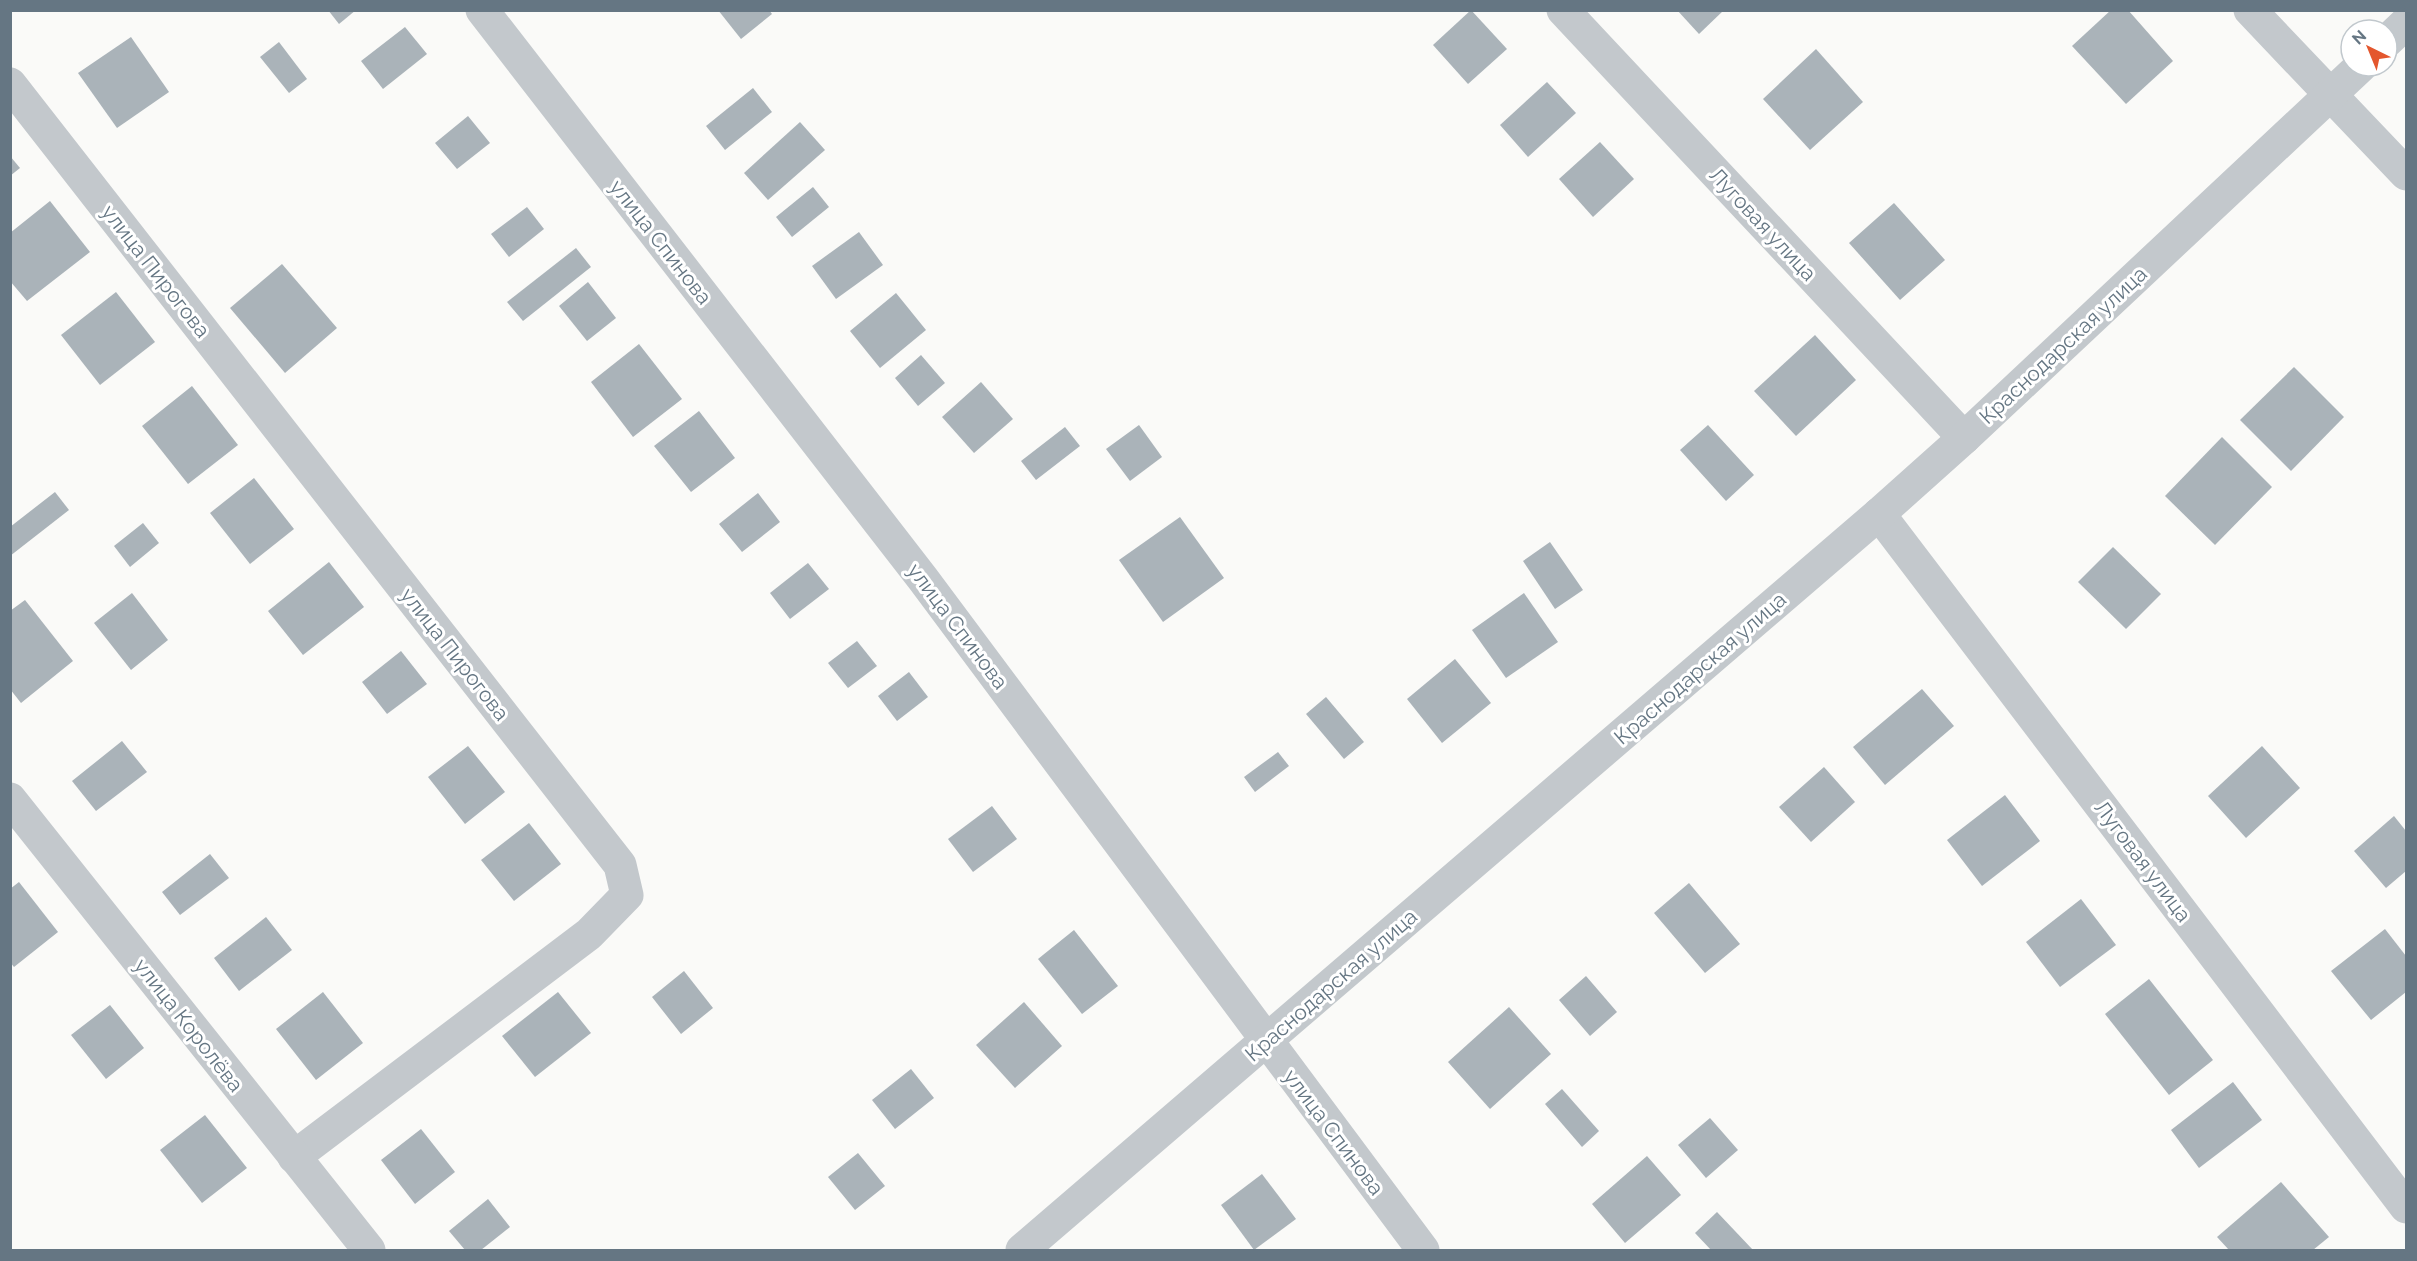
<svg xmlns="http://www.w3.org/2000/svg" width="2417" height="1261" font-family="Raleway,sans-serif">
	<rect width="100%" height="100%" fill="#fafaf8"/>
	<g fill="#aab3b9">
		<path d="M328,10H356L339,24Z"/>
		<path d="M718,10H769L772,14L741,39Z"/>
		<path d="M1471,10L1507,49L1468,84L1433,45Z"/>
		<path d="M1677,10H1724L1699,34Z"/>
		<path d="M2111,10H2128L2173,61L2126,104L2072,46Z"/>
		<path d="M405,27L427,54L383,89L361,61Z"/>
		<path d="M131,37L169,92L117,128L78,73Z"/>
		<path d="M279,42L307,79L289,93L260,57Z"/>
		<path d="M1816,49L1863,102L1810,150L1763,99Z"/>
		<path d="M1547,82L1576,113L1528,157L1500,125Z"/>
		<path d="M753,88L772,112L725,150L706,126Z"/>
		<path d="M468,116L490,143L457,169L435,143Z"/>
		<path d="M800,122L825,150L768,200L744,173Z"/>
		<path d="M1600,142L1634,179L1593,217L1559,179Z"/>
		<path d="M10,156L20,168L10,176Z"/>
		<path d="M813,187L829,207L792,237L776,217Z"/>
		<path d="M50,201L90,252L27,301L10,281V233Z"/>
		<path d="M1894,203L1945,260L1900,300L1849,243Z"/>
		<path d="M527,207L544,229L509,257L491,234Z"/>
		<path d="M859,232L883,265L836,299L812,266Z"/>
		<path d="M576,248L591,267L523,321L507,302Z"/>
		<path d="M282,264L337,328L285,373L230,308Z"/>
		<path d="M588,282L616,318L587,341L559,306Z"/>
		<path d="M116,292L155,342L100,385L61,335Z"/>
		<path d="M896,293L926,330L880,368L850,331Z"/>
		<path d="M1815,335L1856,380L1796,436L1754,391Z"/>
		<path d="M639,344L682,399L633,437L591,382Z"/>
		<path d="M921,355L945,383L918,406L895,378Z"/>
		<path d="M2294,367L2344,417L2291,471L2240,420Z"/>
		<path d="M981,382L1013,419L974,453L942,417Z"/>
		<path d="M192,386L238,445L188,484L142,426Z"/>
		<path d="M699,411L735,458L691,492L654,446Z"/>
		<path d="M1139,425L1162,457L1130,481L1106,449Z"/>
		<path d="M1708,425L1754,475L1726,501L1680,450Z"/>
		<path d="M1065,427L1080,446L1036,480L1021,461Z"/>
		<path d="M2222,437L2272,487L2215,545L2165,496Z"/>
		<path d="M254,478L294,529L250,564L210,513Z"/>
		<path d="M55,492L69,510L10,556V527Z"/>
		<path d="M758,493L780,522L742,552L719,524Z"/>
		<path d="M1180,517L1224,578L1163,622L1119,560Z"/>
		<path d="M143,523L159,543L130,567L114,546Z"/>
		<path d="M1550,542L1583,590L1555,609L1523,561Z"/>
		<path d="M2113,547L2161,594L2126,629L2078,582Z"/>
		<path d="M329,562L364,607L303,655L268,611Z"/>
		<path d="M808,563L829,589L790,619L770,593Z"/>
		<path d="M132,593L168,640L131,670L94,623Z"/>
		<path d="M1524,593L1558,642L1506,678L1472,630Z"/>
		<path d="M25,600L73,661L21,703L10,689V611Z"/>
		<path d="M857,641L877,666L848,688L828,663Z"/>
		<path d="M401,651L427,684L387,714L362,682Z"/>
		<path d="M1455,659L1491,703L1442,743L1407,699Z"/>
		<path d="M909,672L928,697L897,721L878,696Z"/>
		<path d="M1922,689L1954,726L1885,785L1853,747Z"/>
		<path d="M1326,697L1364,742L1344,759L1306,714Z"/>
		<path d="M122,741L147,772L96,811L72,781Z"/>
		<path d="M468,746L505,792L465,824L428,777Z"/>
		<path d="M2262,746L2300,788L2246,838L2208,796Z"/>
		<path d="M1278,752L1289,766L1255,792L1244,777Z"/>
		<path d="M1824,767L1855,802L1811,842L1779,807Z"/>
		<path d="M2005,795L2040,841L1982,886L1947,840Z"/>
		<path d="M992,806L1017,839L973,872L948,839Z"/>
		<path d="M2394,816L2406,831V871L2386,888L2354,851Z"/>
		<path d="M529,823L561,864L514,901L481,860Z"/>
		<path d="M210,854L229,878L180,915L162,892Z"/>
		<path d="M19,882L58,932L14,967L10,962V889Z"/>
		<path d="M1689,883L1740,944L1705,973L1654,913Z"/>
		<path d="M2081,899L2116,945L2060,987L2026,942Z"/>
		<path d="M266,917L292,950L239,991L214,958Z"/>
		<path d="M2385,929L2406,956V992L2371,1020L2331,971Z"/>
		<path d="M1074,930L1118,986L1082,1014L1038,959Z"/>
		<path d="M684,971L713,1008L681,1034L652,997Z"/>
		<path d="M1586,976L1617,1012L1590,1036L1559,1000Z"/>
		<path d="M2149,979L2213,1060L2169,1095L2105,1014Z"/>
		<path d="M323,992L363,1043L316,1080L276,1029Z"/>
		<path d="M558,992L591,1033L535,1077L502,1036Z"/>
		<path d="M1024,1002L1062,1046L1015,1088L976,1045Z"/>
		<path d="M110,1005L144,1048L106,1079L71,1035Z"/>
		<path d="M1509,1007L1551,1054L1490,1109L1448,1062Z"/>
		<path d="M911,1069L934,1098L895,1129L872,1100Z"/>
		<path d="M2233,1082L2262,1120L2199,1168L2171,1130Z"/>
		<path d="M1562,1089L1599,1131L1582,1147L1545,1104Z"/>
		<path d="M205,1115L247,1168L202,1203L160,1150Z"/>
		<path d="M1710,1118L1738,1150L1706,1178L1678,1145Z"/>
		<path d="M421,1129L455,1172L415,1204L381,1160Z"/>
		<path d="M858,1153L885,1186L855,1210L828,1177Z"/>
		<path d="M1647,1156L1681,1195L1625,1243L1592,1204Z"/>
		<path d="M1262,1174L1296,1219L1254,1250L1221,1205Z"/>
		<path d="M2281,1182L2329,1237L2313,1250H2229L2217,1237Z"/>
		<path d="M488,1199L510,1227L481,1250H465L449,1231Z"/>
		<path d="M1717,1212L1753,1250H1711L1695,1233Z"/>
	</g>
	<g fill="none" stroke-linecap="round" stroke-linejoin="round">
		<g stroke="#c3c8cc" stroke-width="33">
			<path d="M482,10L923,579L1423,1250"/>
			<path d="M1563,10L1964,438"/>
			<path d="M2250,10L2406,174"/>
			<path d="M2387,41L2406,23"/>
			<path d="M10,84L620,865L627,895L589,934L294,1157"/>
			<path d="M1879,514L2406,1207"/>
			<path d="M10,799L369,1250"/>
			<path d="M1022,1250L1879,514L1964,438L2361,66"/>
		</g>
	</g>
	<g text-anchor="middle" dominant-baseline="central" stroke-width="6" stroke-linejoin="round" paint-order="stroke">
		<g font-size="21" fill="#657683" stroke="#fff">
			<text transform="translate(1763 224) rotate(47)">Луговая улица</text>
			<text transform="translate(661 242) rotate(52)">улица Спинова</text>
			<text transform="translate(156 271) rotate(52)">улица Пирогова</text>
			<text transform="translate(2063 345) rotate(-43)">Краснодарская улица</text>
			<text transform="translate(958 626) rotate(53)">улица Спинова</text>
			<text transform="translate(455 654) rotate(52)">улица Пирогова</text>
			<text transform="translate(1700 668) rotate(-41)">Краснодарская улица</text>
			<text transform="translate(2143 861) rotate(53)">Луговая улица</text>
			<text transform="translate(1331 985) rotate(-41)">Краснодарская улица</text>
			<text transform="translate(189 1025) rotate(52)">улица Королёва</text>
			<text transform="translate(1334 1132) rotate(53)">улица Спинова</text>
		</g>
	</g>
	<rect width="2417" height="1261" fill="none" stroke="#657683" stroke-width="24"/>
	<g transform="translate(2369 48) rotate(317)"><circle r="28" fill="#ffffff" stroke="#c1c8cd" stroke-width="1.5"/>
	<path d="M0-4.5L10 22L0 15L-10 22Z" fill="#e4572e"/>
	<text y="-9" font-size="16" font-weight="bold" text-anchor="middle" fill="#657683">N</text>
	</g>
</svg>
